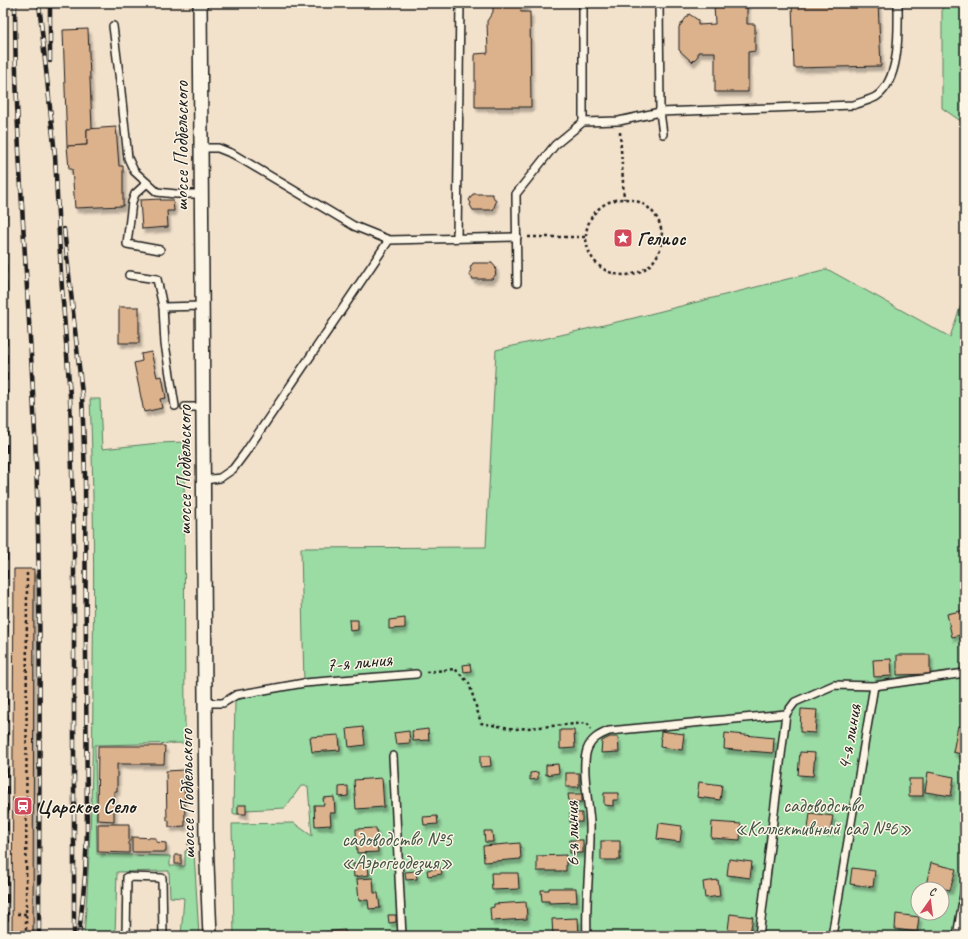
<svg xmlns="http://www.w3.org/2000/svg" width="968" height="939" font-family="Caveat,sans-serif">
	<defs>
		<filter id="shadow"><feDropShadow dx="2.5" dy="4.5" stdDeviation="1" flood-color="#0004"/></filter>
	</defs>
	<rect width="100%" height="100%" fill="#f2e1cb"/>
	<filter id="ink" filterUnits="userSpaceOnUse"><feTurbulence type="fractalNoise" baseFrequency=".025" numOctaves="2"/><feDisplacementMap in="SourceGraphic" scale="8" xChannelSelector="R" yChannelSelector="G"/><feConvolveMatrix kernelMatrix="1 2 1 2 8 2 1 2 1" color-interpolation-filters="sRGB"/></filter>
	<g filter="url(#ink)">
		<g fill="#9bdba4" stroke="#5c7c60" fill-rule="evenodd">
			<path d="M942,3H965V124L942,108Z"/>
			<path d="M827,269L950,337L965,293V936H234L232,824L294,823L312,836L308,786H301L285,808L246,810L238,814H233L235,700L304,686L301,548L486,547L496,350L634,318ZM918,889H942V913H918Z"/>
			<path d="M90,399H100L102,449L159,443L184,442L185,743L95,745L97,854L170,856V866H185V851L194,852L199,936H181L184,898L170,897L169,871L117,872L115,936H84C91,846 93,755 93,664C94,576 94,487 90,399Z"/>
		</g>
		<g fill="#dcb28d" stroke="#1c1c1c" filter="url(#shadow)">
			<path d="M493,3H528L520,11L521,12H530L531,107H475V54L488,53L487,21L493,12Z"/>
			<path d="M714,3H747V24H755V51L748,52V92H715V52H698V56L692,62L679,50V27L689,14L698,20V25L715,24Z"/>
			<path d="M792,3H878L881,66L794,68Z"/>
			<path d="M88,29L92,129H87V145L67,146L63,30Z"/>
			<path d="M116,127L119,166H123V206L75,208L72,169H69L67,146L87,145V129Z"/>
			<path d="M473,194H492L496,202L493,210H473L470,205L471,203L469,200Z"/>
			<path d="M161,199L160,200H173L174,211H167L168,227L142,229L140,200Z"/>
			<path d="M473,263H492L496,268L495,269L496,271L495,273L496,274L492,279H473L469,274L471,270L470,268Z"/>
			<rect x="119" y="307" width="20" height="36"/>
			<path d="M151,352L157,377L162,376L166,398L160,399L162,408L144,412L134,363L142,361L141,354Z"/>
			<path d="M14,569H34L33,936H12Z"/>
			<path d="M965,610V634L952,637L947,614Z"/>
			<path d="M405,618V628L389,629V620Z"/>
			<path d="M349,620H358V630L350,631Z"/>
			<path d="M897,655H930V674L897,675Z"/>
			<path d="M891,659L892,676L874,677L873,660Z"/>
			<path d="M470,664L471,671L464,672L463,665Z"/>
			<path d="M965,689V709H963Z"/>
			<path d="M801,709L817,710L815,733L800,732Z"/>
			<path d="M958,726L965,727V755L953,752Z"/>
			<path d="M363,727L365,745L349,747L347,729Z"/>
			<path d="M428,729L429,740L413,741L412,731Z"/>
			<path d="M560,730H574L575,748L560,749Z"/>
			<path d="M409,731L410,743L396,744L394,733Z"/>
			<path d="M661,731L684,734L682,750L660,747Z"/>
			<path d="M725,733L774,738L773,753L724,749Z"/>
			<path d="M339,735L340,750L312,752L310,737Z"/>
			<path d="M610,737H618L619,752L601,753L602,741Z"/>
			<path d="M98,746H165L164,764H117V791H114V821L97,820Z"/>
			<path d="M800,752L815,753L813,776L798,775Z"/>
			<path d="M480,756H490L491,766L480,767Z"/>
			<path d="M558,764L559,773L546,775V765Z"/>
			<path d="M184,770L185,826L169,827V820L167,821L166,771Z"/>
			<path d="M538,772V779L530,780V773Z"/>
			<path d="M928,772L954,777L951,796L925,792Z"/>
			<rect x="566" y="773" width="13" height="14"/>
			<path d="M382,778L384,807L356,809L354,780Z"/>
			<rect x="909" y="779" width="14" height="17"/>
			<path d="M699,782L722,785L720,800L697,797Z"/>
			<path d="M348,786V796L339,797V787Z"/>
			<path d="M604,793H618V800H613V806L604,805Z"/>
			<path d="M568,794H582V802H569Z"/>
			<path d="M334,797L335,813H330L331,825L315,826L314,805H324L323,798Z"/>
			<rect x="238" y="805" width="8" height="9"/>
			<rect x="570" y="813" width="12" height="9"/>
			<path d="M810,813L833,816L830,832L808,829Z"/>
			<path d="M437,816L438,824L424,825L423,817Z"/>
			<path d="M712,822L741,824L740,840L711,838Z"/>
			<path d="M659,823L682,826L680,842L657,839Z"/>
			<path d="M98,824H129V853L98,852Z"/>
			<path d="M376,828L378,852L357,853L356,829Z"/>
			<path d="M484,831H492L493,842H485Z"/>
			<path d="M132,837L156,838V842L166,843V852H132Z"/>
			<rect x="570" y="840" width="13" height="13"/>
			<rect x="601" y="841" width="19" height="19"/>
			<path d="M520,843L521,859L484,862L483,846Z"/>
			<rect x="175" y="855" width="6" height="9"/>
			<path d="M566,855V871H537V856Z"/>
			<path d="M729,859L752,862L750,878L727,875Z"/>
			<path d="M361,863L362,867L368,866L369,875L354,877L353,864Z"/>
			<path d="M931,863L956,869L950,890L926,885Z"/>
			<path d="M441,868L442,874L428,876L427,870Z"/>
			<path d="M852,868L875,871L873,887L850,884Z"/>
			<path d="M416,871L417,879L406,880L405,872Z"/>
			<path d="M491,873H518L519,889L492,890Z"/>
			<path d="M373,878L374,893H378L380,908L369,909L368,900L359,901L357,879Z"/>
			<path d="M718,880L720,896L705,898L703,882Z"/>
			<path d="M549,888H576L577,902L549,903V901H542L541,890H549Z"/>
			<path d="M526,902L527,919L491,921L490,908L494,907V904Z"/>
			<path d="M730,914L753,917L750,933L728,930Z"/>
			<path d="M896,914L919,917L917,932L895,929Z"/>
			<path d="M388,915H396V922L389,923Z"/>
			<path d="M578,918L579,936H553L552,919Z"/>
			<path d="M345,930V936H322L321,932Z"/>
			<path d="M840,933L861,936H840Z"/>
		</g>
		<g fill="none" stroke-linecap="round" stroke-linejoin="round">
			<defs>
				<g id="lane">
					<path d="M583,3V122"/>
					<path d="M659,3L660,112L663,134"/>
					<path d="M113,26L120,82L128,158L134,171L157,192L176,194H202"/>
					<path d="M201,148H218L233,154L354,226L389,240"/>
					<path d="M147,183L135,194L132,202L127,244L160,250"/>
					<path d="M457,238L460,3"/>
					<path d="M129,275L157,279L163,307"/>
					<path d="M517,283L516,194L555,145L583,122L619,121L660,112L854,105C861,102 871,100 877,96C901,78 898,30 898,3"/>
					<path d="M175,406L165,344L163,307L203,306"/>
					<path d="M185,407H204"/>
					<path d="M204,480L220,478L233,469L245,453L389,240L517,237"/>
					<path d="M206,703H223L236,695L304,683L416,674"/>
					<path d="M393,756L402,936"/>
					<path d="M126,936L127,877L162,878L163,936"/>
					<path d="M587,936C585,898 591,860 590,823C589,803 581,768 587,750C591,739 599,735 609,731L786,714L795,702L834,685L874,686L965,673"/>
					<path d="M759,936L786,714"/>
					<path d="M832,936L874,686"/>
					<path d="M957,936L965,889"/>
				</g>
				<path id="street" d="M200,3L206,840L210,936"/>
			</defs>
			<use href="#lane" stroke="#1c1c1c" stroke-width="10"/>
			<use href="#street" stroke="#1c1c1c" stroke-width="16"/>
			<g stroke="#1c1c1c" stroke-width="2.5" stroke-dasharray="3 3" stroke-linecap="butt">
				<path d="M620,132L624,199"/>
				<circle cx="624" cy="237" r="38"/>
				<path d="M528,237H586"/>
				<path d="M426,672L455,669L469,683L481,723L515,729L587,723L591,729"/>
				<path d="M188,851L189,842"/>
				<path d="M17,914H26"/>
				<path d="M26,936L27,573"/>
			</g>
			<use href="#lane" stroke="#fcf5e5" stroke-width="7"/>
			<use href="#street" stroke="#fcf5e5" stroke-width="13"/>
			<defs>
				<g id="rail">
					<path d="M4,3L6,373L7,936"/>
					<path d="M15,3C15,147 29,290 35,434C42,601 39,769 39,936"/>
					<path d="M39,3L55,155L61,274L70,396L74,545V936"/>
					<path d="M50,61V3"/>
					<path d="M64,229L82,394L85,476L87,832L85,876L79,936"/>
				</g>
			</defs>
			<use href="#rail" stroke="#1c1c1c" stroke-width="4.5"/>
			<use href="#rail" stroke="#fcf5e5" stroke-width="3" stroke-dasharray="9" stroke-linecap="butt"/>
		</g>
	</g>
	<defs>
		<symbol id="sight-square" viewBox="-11 -11 22 22"><rect x="-9" y="-9" width="18" height="18" rx="4" fill="#d1495b" stroke="#fcf5e5"/><path d="M0-6L1.8-2.2L6-1.7L2.9 1.2L3.7 5.4L0 3.3L-3.7 5.4L-2.9 1.2L-6-1.7L-1.8-2.2Z" fill="#fff"/></symbol>
		<symbol id="station-square" viewBox="-11 -11 22 22"><rect x="-9" y="-9" width="18" height="18" rx="4" fill="#d1495b" stroke="#fcf5e5"/><path d="M-3-6H3Q5-6 5-4V2Q5 4 3 4L4.5 6H3L1.5 4h-3L-3 6H-4.5L-3 4Q-5 4-5 2V-4Q-5-6-3-6ZM-3.5-4v3h7v-3ZM-3.5 1v1.5H-2V1ZM2 1v1.5H3.5V1Z" fill="#fff"/></symbol>
	</defs>
	<g fill-rule="evenodd">
		<use href="#sight-square" x="612" y="227" width="22" height="22"/>
		<use href="#station-square" x="12" y="795" width="22" height="22"/>
	</g>
	<g text-anchor="middle" dominant-baseline="central" stroke-width="3" stroke-linejoin="round" paint-order="stroke">
		<g font-size="20" fill="#1c1c1c" stroke="#fcf5e5">
			<text transform="translate(181 146) rotate(-90)">шоссе Подбельского</text>
			<text transform="translate(184 470) rotate(-90)">шоссе Подбельского</text>
			<text transform="translate(359 662) rotate(-5)">7-я линия</text>
			<text transform="translate(849 737) rotate(-80)">4-я линия</text>
			<text transform="translate(187 794) rotate(-91)">шоссе Подбельского</text>
			<text transform="translate(572 834) rotate(-91)">6-я линия</text>
		</g>
		<g font-size="20" font-weight="bold" fill="#1c1c1c" stroke="#fcf5e5" text-anchor="start">
			<text x="637" y="238">Гелиос</text>
			<text x="37" y="806">Царское Село</text>
		</g>
		<g font-size="20" fill="#425545" stroke="#fcf5e5">
			<text x="823" y="805">садоводство<tspan x="823" dy="23">«Коллективный сад №6»</tspan></text>
			<text x="397" y="839">садоводство №5<tspan x="397" dy="23">«Аэрогеодезия»</tspan></text>
		</g>
	</g>
	<rect width="968" height="939" fill="none" stroke="#fcf5e5" stroke-width="16"/>
	<rect x="8" y="8" width="952" height="923" fill="none" stroke="#1c1c1c" stroke-width="1.5" filter="url(#ink)"/>
	<g transform="translate(930 901) rotate(14)"><circle r="19" fill="#fcf5e5" stroke="#a29e95"/>
	<path d="M0-3L7 15L0 10L-7 15Z" fill="#d1495b"/>
	<text y="-6" font-size="11" font-weight="bold" text-anchor="middle" fill="#1c1c1c">С</text>
	</g>
</svg>
